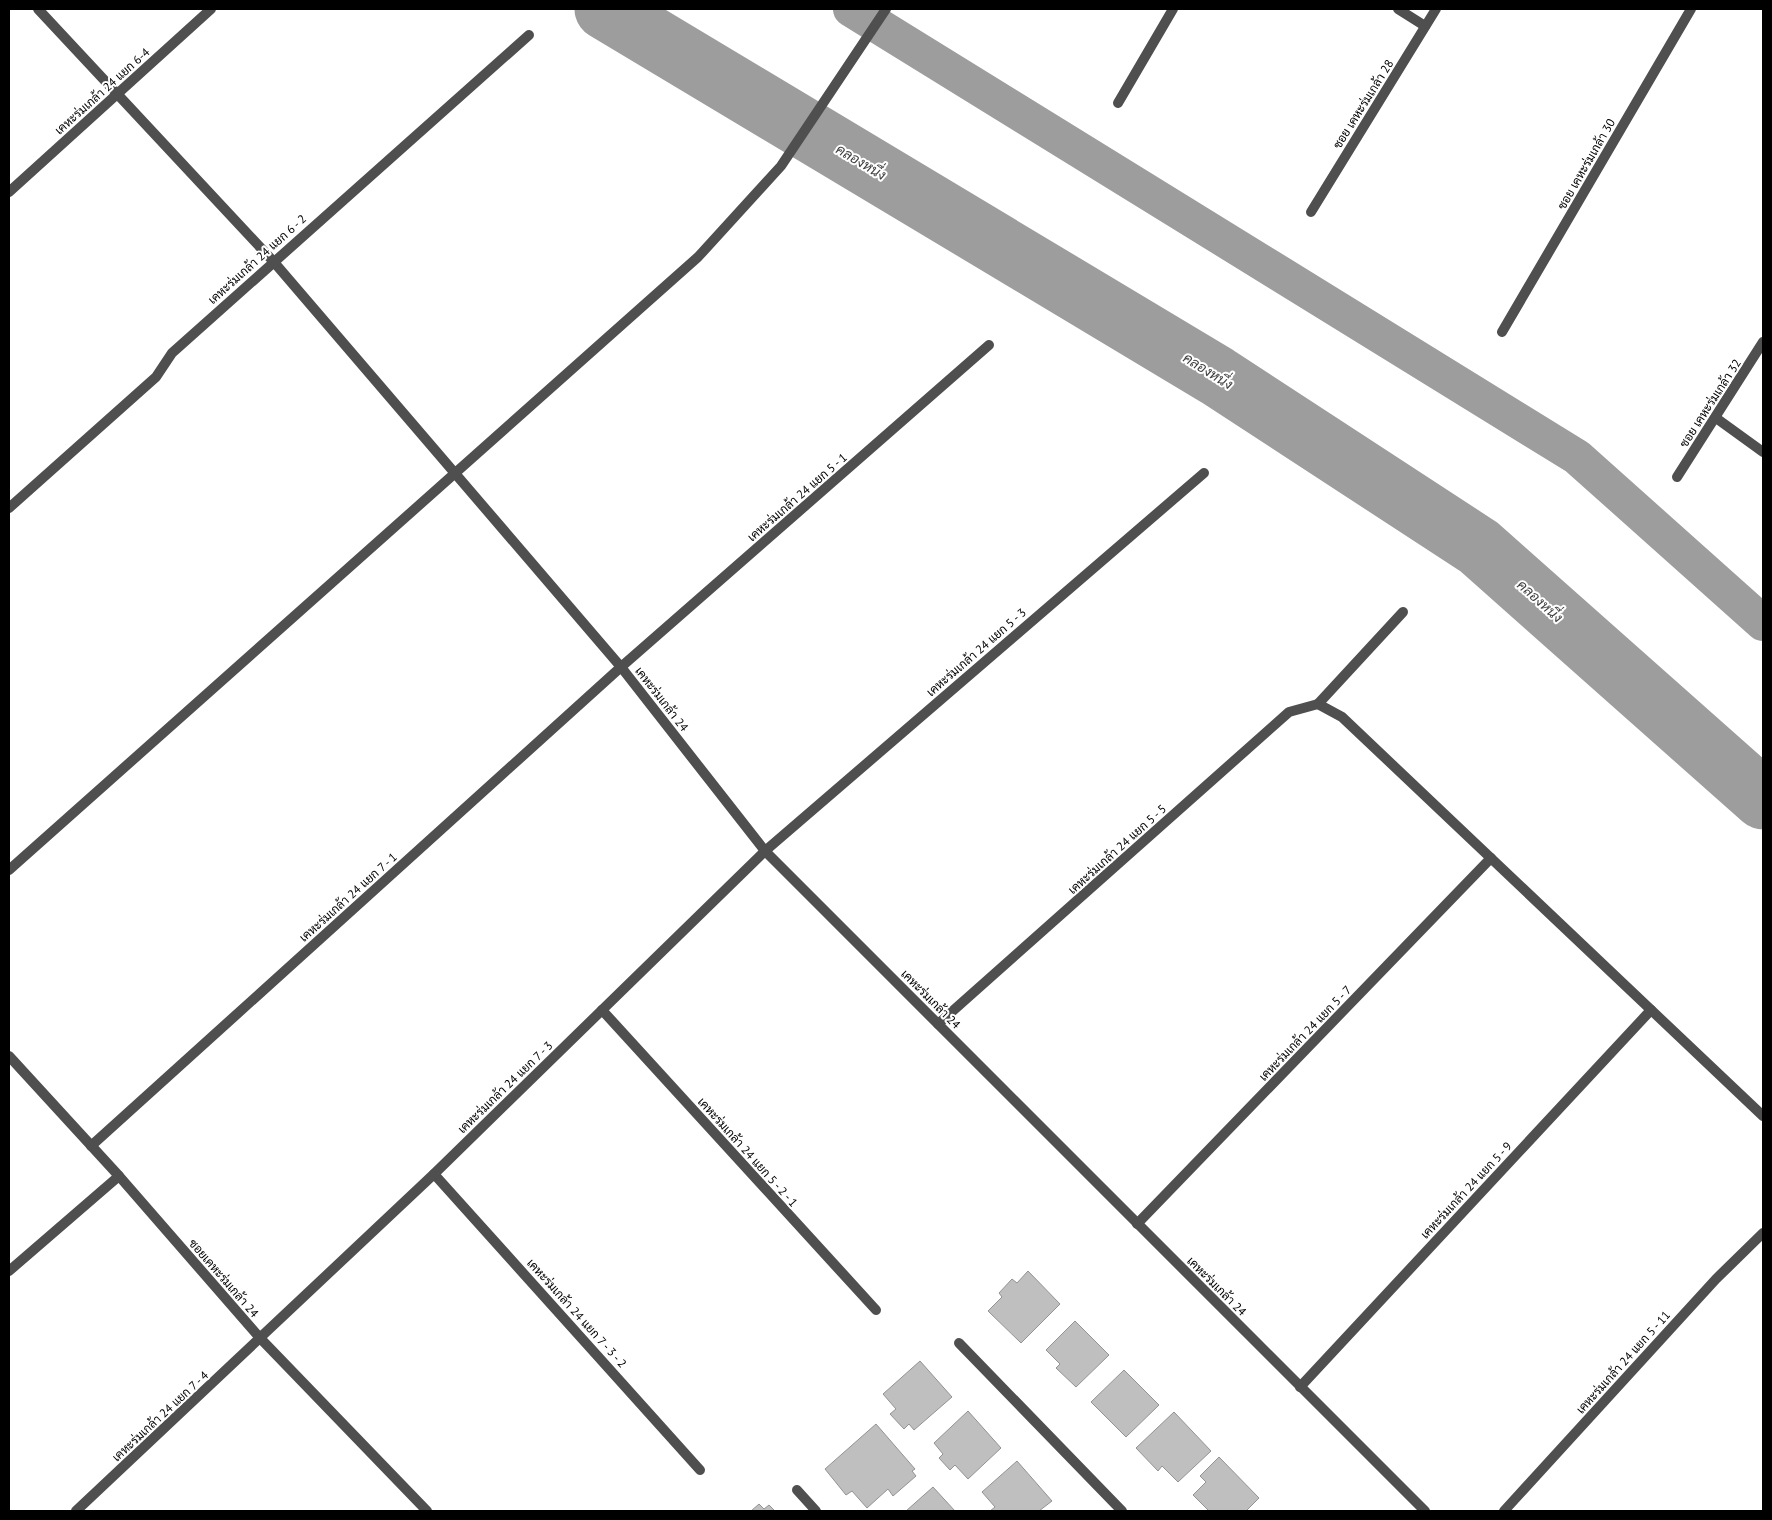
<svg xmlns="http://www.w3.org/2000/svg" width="1772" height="1520" font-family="'PT Sans',Sarabun,sans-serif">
	<rect width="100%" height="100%" fill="#fff"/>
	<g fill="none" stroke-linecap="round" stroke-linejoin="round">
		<path stroke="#9d9d9d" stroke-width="36" d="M851,9L1577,457L1763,623"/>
		<path stroke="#9d9d9d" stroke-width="61" d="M605,9L1217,376L1479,547L1763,799"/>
	</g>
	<g fill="#bfbfbf" stroke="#939393">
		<path d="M1028,1271L1060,1304L1021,1343L988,1311L1002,1297L999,1293L1012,1279L1017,1283Z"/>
		<path d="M1075,1321L1109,1355L1076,1387L1056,1368L1060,1364L1046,1350Z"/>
		<path d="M920,1361L952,1397L914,1430L909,1424L904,1429L890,1414L896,1409L883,1394Z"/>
		<path d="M1124,1370L1159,1405L1126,1437L1091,1402Z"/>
		<path d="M968,1411L1001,1448L968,1479L955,1465L950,1470L939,1458L943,1454L934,1443Z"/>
		<path d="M1174,1412L1211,1451L1178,1482L1162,1466L1158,1471L1136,1448Z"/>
		<path d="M876,1424L915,1469L912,1471L916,1476L893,1496L888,1489L867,1508L852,1491L846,1495L825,1469Z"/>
		<path d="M1219,1457L1259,1498L1246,1511H1209L1193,1495L1206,1482L1200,1476Z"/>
		<path d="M1017,1461L1052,1501L1039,1511H990L995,1507L982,1492Z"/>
		<path d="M933,1487L955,1511H906Z"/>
		<path d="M759,1504L764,1509L769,1505L775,1511H751Z"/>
	</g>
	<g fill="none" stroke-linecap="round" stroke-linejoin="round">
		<g stroke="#4f4f4f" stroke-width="10">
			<path d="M38,9L273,261L621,667L765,851L1425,1511"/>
			<path d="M1398,9L1425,26"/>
			<path d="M1118,103L1173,9"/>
			<path d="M9,192L211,9"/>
			<path d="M1311,212L1436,9"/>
			<path d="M1502,332L1691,9"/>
			<path d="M1716,418L1763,452"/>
			<path d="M1677,477L1763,342"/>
			<path d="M9,508L156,377L172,353L529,35"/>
			<path d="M1318,704L1342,717L1763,1116"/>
			<path d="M1318,704L1403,612"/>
			<path d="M9,870L698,257L781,166L886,9"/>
			<path d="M602,1010L876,1310"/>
			<path d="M938,1024L1289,712L1318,704"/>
			<path d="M9,1056L119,1176L260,1338L427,1511"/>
			<path d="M91,1146L621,667L989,345"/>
			<path d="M434,1174L700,1470"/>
			<path d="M1137,1224L1491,858"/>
			<path d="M9,1271L119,1176"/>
			<path d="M959,1343L1122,1511"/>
			<path d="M1300,1387L1651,1010"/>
			<path d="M797,1490L816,1511"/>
			<path d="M76,1511L434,1174L765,851L1204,473"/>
			<path d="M1504,1511L1716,1279L1763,1233"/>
		</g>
	</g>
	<g text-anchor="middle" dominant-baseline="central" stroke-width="4" stroke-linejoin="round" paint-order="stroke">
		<g font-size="12" fill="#000" stroke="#fff">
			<text transform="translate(102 91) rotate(-42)">เคหะร่มเกล้า 24 แยก 6-4</text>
			<text transform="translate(1363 104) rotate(-58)">ซอย เคหะร่มเกล้า 28</text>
			<text transform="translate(1586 164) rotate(-60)">ซอย เคหะร่มเกล้า 30</text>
			<text transform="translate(257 259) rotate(-42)">เคหะร่มเกล้า 24 แยก 6 - 2</text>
			<text transform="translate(1710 403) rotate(-57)">ซอย เคหะร่มเกล้า 32</text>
			<text transform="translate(797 497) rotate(-41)">เคหะร่มเกล้า 24 แยก 5 - 1</text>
			<text transform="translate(976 652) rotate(-41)">เคหะร่มเกล้า 24 แยก 5 - 3</text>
			<text transform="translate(662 699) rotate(52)">เคหะร่มเกล้า 24</text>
			<text transform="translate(1117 849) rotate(-42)">เคหะร่มเกล้า 24 แยก 5 - 5</text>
			<text transform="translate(348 897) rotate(-42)">เคหะร่มเกล้า 24 แยก 7 - 1</text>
			<text transform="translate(931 999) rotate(45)">เคหะร่มเกล้า 24</text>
			<text transform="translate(1305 1033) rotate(-46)">เคหะร่มเกล้า 24 แยก 5 - 7</text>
			<text transform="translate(505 1087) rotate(-44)">เคหะร่มเกล้า 24 แยก 7 - 3</text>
			<text transform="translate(748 1152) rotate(48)">เคหะร่มเกล้า 24 แยก 5 - 2 - 1</text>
			<text transform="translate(1466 1190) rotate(-47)">เคหะร่มเกล้า 24 แยก 5 - 9</text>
			<text transform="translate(224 1278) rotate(49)">ซอยเคหะร่มเกล้า 24</text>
			<text transform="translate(1217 1286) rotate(45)">เคหะร่มเกล้า 24</text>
			<text transform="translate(577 1313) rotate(48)">เคหะร่มเกล้า 24 แยก 7 - 3 - 2</text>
			<text transform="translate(1623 1362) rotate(-48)">เคหะร่มเกล้า 24 แยก 5 - 11</text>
			<text transform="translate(160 1416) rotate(-43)">เคหะร่มเกล้า 24 แยก 7 - 4</text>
		</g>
		<g font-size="14" font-style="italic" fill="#3e3e3e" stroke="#fff">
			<text transform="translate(861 162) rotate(31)">คลองหนึ่ง</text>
			<text transform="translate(1208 371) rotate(32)">คลองหนึ่ง</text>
			<text transform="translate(1540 601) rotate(42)">คลองหนึ่ง</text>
		</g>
	</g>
	<rect width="1772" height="1520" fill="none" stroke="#000000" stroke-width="20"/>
</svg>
